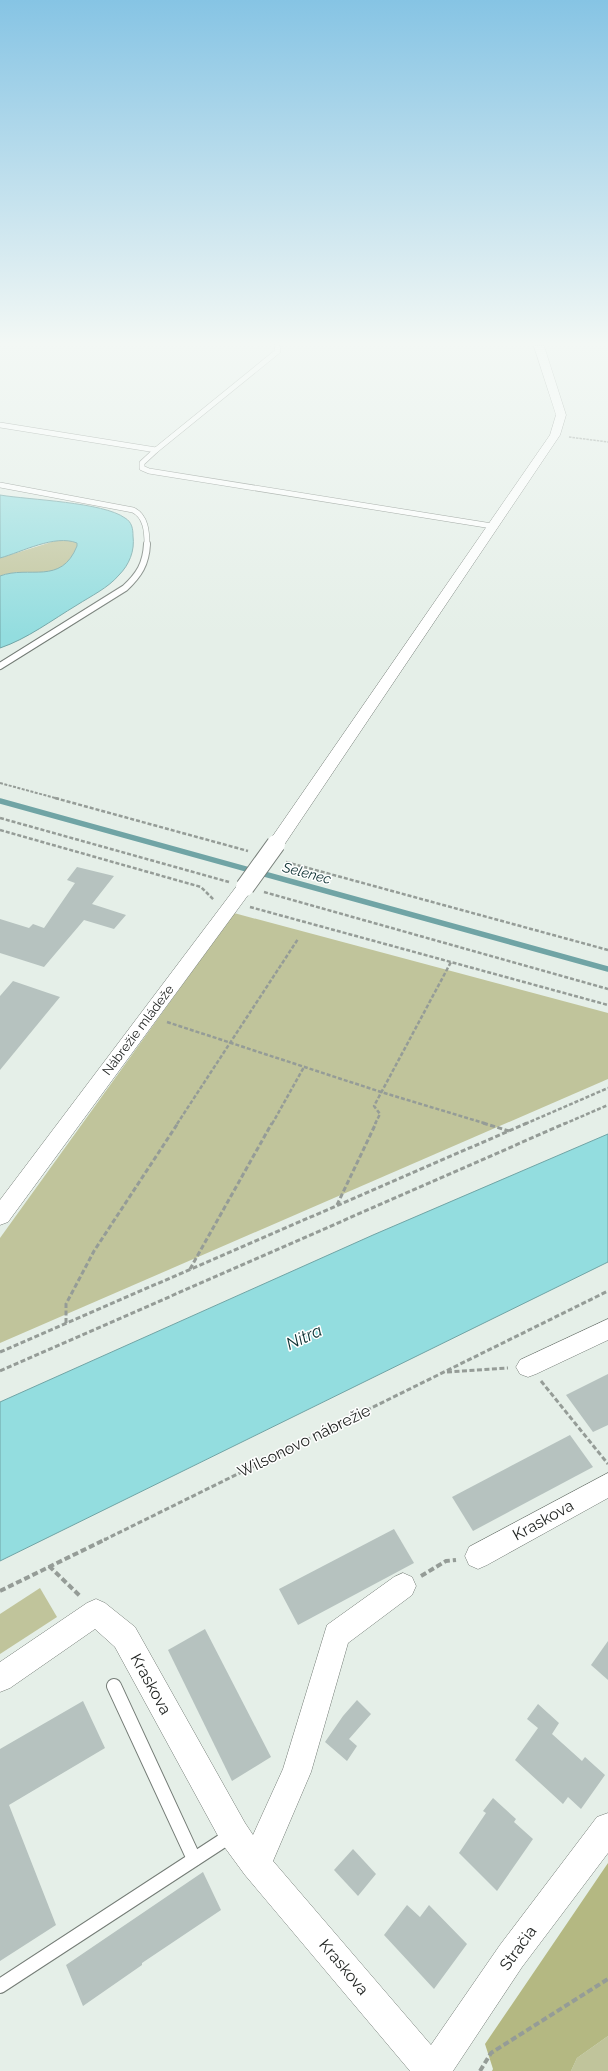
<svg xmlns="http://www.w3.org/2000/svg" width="608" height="2071" font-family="Raleway,sans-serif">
	<rect width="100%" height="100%" fill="#e5efe8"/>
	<g fill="#c0c49b">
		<path d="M58,540H69L77,543V547C61,586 30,565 0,576V558Z"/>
		<path d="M234,913L608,1013V1079L0,1343V1238Z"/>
		<path d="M40,1588L57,1617L0,1654V1614Z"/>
		<path d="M608,2036V2071H571L577,2058Z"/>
	</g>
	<path fill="#b4b882" d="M608,1863V2036L577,2058L571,2071H492L493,2069L485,2044Z"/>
	<g fill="#93dddf" stroke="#70a4a5">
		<path d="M0,495C30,500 103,502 125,518C132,522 133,529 133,536C135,551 129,565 119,575C108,588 91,596 77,605C52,620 27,639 0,648V576C29,565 61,586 77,546V543C55,534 22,552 0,558Z"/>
		<path d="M608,1134V1262L0,1561V1402L373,1235Z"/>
	</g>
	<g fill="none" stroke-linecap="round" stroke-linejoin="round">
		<path stroke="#70a4a5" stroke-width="5.5" d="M0,801L608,969"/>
	</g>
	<g fill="#b6c2bf">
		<path d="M77,867L114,876L92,904L126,915L114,929L84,920L44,967L0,953V919L29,928L33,924L44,928L75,883L67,880Z"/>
		<path d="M13,981L60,997L0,1070V996Z"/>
		<path d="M608,1374V1425L593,1432L566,1395Z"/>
		<path d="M570,1435L593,1467L473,1531L452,1497Z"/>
		<path d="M394,1529L414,1563L298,1625L279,1589Z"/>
		<path d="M205,1629L271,1757L232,1781L168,1650Z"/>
		<path d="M608,1641V1680L591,1665Z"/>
		<path d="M357,1700L371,1714L349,1739L357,1746L347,1761L325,1742L343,1716Z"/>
		<path d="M83,1701L105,1748L9,1805L56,1925L0,1961V1749Z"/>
		<path d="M538,1704L559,1723L552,1734L582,1761L585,1757L605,1775L581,1809L568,1797L563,1804L515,1760L538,1728L527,1719Z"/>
		<path d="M493,1798L516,1819L514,1822L533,1839L497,1891L459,1853L486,1813L483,1811Z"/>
		<path d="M353,1849L376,1874L358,1896L334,1870Z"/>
		<path d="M203,1872L221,1910L142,1963V1965L83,2006L66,1965Z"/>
		<path d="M407,1905L420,1917L429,1905L467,1944L434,1989L384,1935Z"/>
	</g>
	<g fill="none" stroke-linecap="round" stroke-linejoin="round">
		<defs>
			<g id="lane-far2">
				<path d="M0,425L156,450L278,351L277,346"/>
				<path d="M156,450L142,463V468L149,471L492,526"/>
				<path d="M0,485L133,510C146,516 147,532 147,545"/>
			</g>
			<path id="lane-far1" d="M0,666L125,588C139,575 146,564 147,544"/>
			<g id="lane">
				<path d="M114,1686L194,1859"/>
				<path d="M0,1986L230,1836"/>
			</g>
			<g id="street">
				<path d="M534,346H544L566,415L560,435L282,848L276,849L270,848L268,844L270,840L550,435L556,415Z"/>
				<path d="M245,882L251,883L253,887L251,891L8,1222L0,1225V1200L239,883Z"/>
				<path d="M608,1319V1340L536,1374L528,1377L520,1374L516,1367L520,1360Z"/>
				<path d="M608,1473V1498L487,1565L478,1569L469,1565L465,1556L469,1547Z"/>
				<path d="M403,1573L412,1577L416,1586L412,1595L348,1643L311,1772L273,1861L431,2045L500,1945L597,1817L608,1813V1853L522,1967L453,2071H410L245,1875L223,1845L115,1647L95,1629L10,1688L0,1692V1662L87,1603L96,1599L105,1603L135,1627L245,1823L253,1835L283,1769L327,1625L394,1577Z"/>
			</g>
		</defs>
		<use href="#lane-far2" stroke="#747c76" stroke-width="6"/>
		<use href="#lane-far1" stroke="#747c76" stroke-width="8"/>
		<use href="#lane" stroke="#747c76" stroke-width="16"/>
		<use href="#street" stroke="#747c76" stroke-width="1"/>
		<path stroke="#959c97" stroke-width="1.5" stroke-dasharray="2.5 1" stroke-linecap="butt" d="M569,437L608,442"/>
		<path stroke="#959c97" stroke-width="2" stroke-dasharray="3 1.5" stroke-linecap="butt" d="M0,783L59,799"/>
		<g stroke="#959c97" stroke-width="2.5" stroke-dasharray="4 2" stroke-linecap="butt">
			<path d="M55,798L248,851"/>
			<path d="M0,818L229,882"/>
			<path d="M0,830L201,887L214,900"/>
			<path d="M286,862L608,950"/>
			<path d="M264,892L608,989"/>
			<path d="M250,907L608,1005"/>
			<path d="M167,1022L381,1092L487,1124"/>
			<path d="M177,1124L298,939"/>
			<path d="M272,1124L304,1067"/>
			<path d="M375,1124L380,1114L374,1106L451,962"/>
			<path d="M525,1124L608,1088"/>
			<path d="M564,1124L608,1105"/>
		</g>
		<g stroke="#959c97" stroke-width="3" stroke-dasharray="5 2.5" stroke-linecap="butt">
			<path d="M483,1123L509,1131"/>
			<path d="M337,1205L376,1123"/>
			<path d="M190,1269L272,1123"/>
			<path d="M66,1323V1304L94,1251L178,1123"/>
			<path d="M0,1352L527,1123"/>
			<path d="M0,1371L566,1123"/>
			<path d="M447,1372L508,1368"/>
			<path d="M541,1381L608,1464"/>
			<path d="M104,1540L608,1291"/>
		</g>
		<g stroke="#959c97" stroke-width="4" stroke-dasharray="6 3" stroke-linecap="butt">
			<path d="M49,1566L81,1597"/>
			<path d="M421,1576L446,1561L456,1560"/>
			<path d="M0,1591L106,1539"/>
			<path d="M480,2071L491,2053L608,1979"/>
		</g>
		<use href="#lane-far2" stroke="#fff" stroke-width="5"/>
		<use href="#lane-far1" stroke="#fff" stroke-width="6"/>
		<use href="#lane" stroke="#fff" stroke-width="14"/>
		<use href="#street" fill="#fff" fill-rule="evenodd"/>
		<defs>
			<path id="street-bridge" d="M245,887L276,844"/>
		</defs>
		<use href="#street-bridge" stroke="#747c76" stroke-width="20" stroke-linecap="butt"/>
		<use href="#street-bridge" stroke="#fff" stroke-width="18"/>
	</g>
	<linearGradient id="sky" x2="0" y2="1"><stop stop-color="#86c4e4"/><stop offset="0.54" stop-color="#f3f8f5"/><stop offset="1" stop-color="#f3f8f5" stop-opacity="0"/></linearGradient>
	<rect width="608" height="636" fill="url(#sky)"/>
	<g text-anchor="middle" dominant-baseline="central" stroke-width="3" stroke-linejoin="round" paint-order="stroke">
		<g font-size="13" fill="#1d201e" stroke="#fff">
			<text transform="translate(138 1030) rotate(-53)">Nábrežie mládeže</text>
		</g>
		<g font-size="14" font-style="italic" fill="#0c3132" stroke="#fff">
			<text transform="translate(307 873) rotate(15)">Selenec</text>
		</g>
		<g font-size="16" fill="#1d201e" stroke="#fff">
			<text transform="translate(304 1441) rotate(-26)">Wilsonovo nábrežie</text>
			<text transform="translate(543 1520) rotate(-29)">Kraskova</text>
			<text transform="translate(151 1684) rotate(61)">Kraskova</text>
			<text transform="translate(518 1948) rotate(-54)">Stračia</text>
			<text transform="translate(344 1967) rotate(50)">Kraskova</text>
		</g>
		<g font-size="17" font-style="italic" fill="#0c3132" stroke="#fff">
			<text transform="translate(304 1337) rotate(-25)">Nitra</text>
		</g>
	</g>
</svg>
